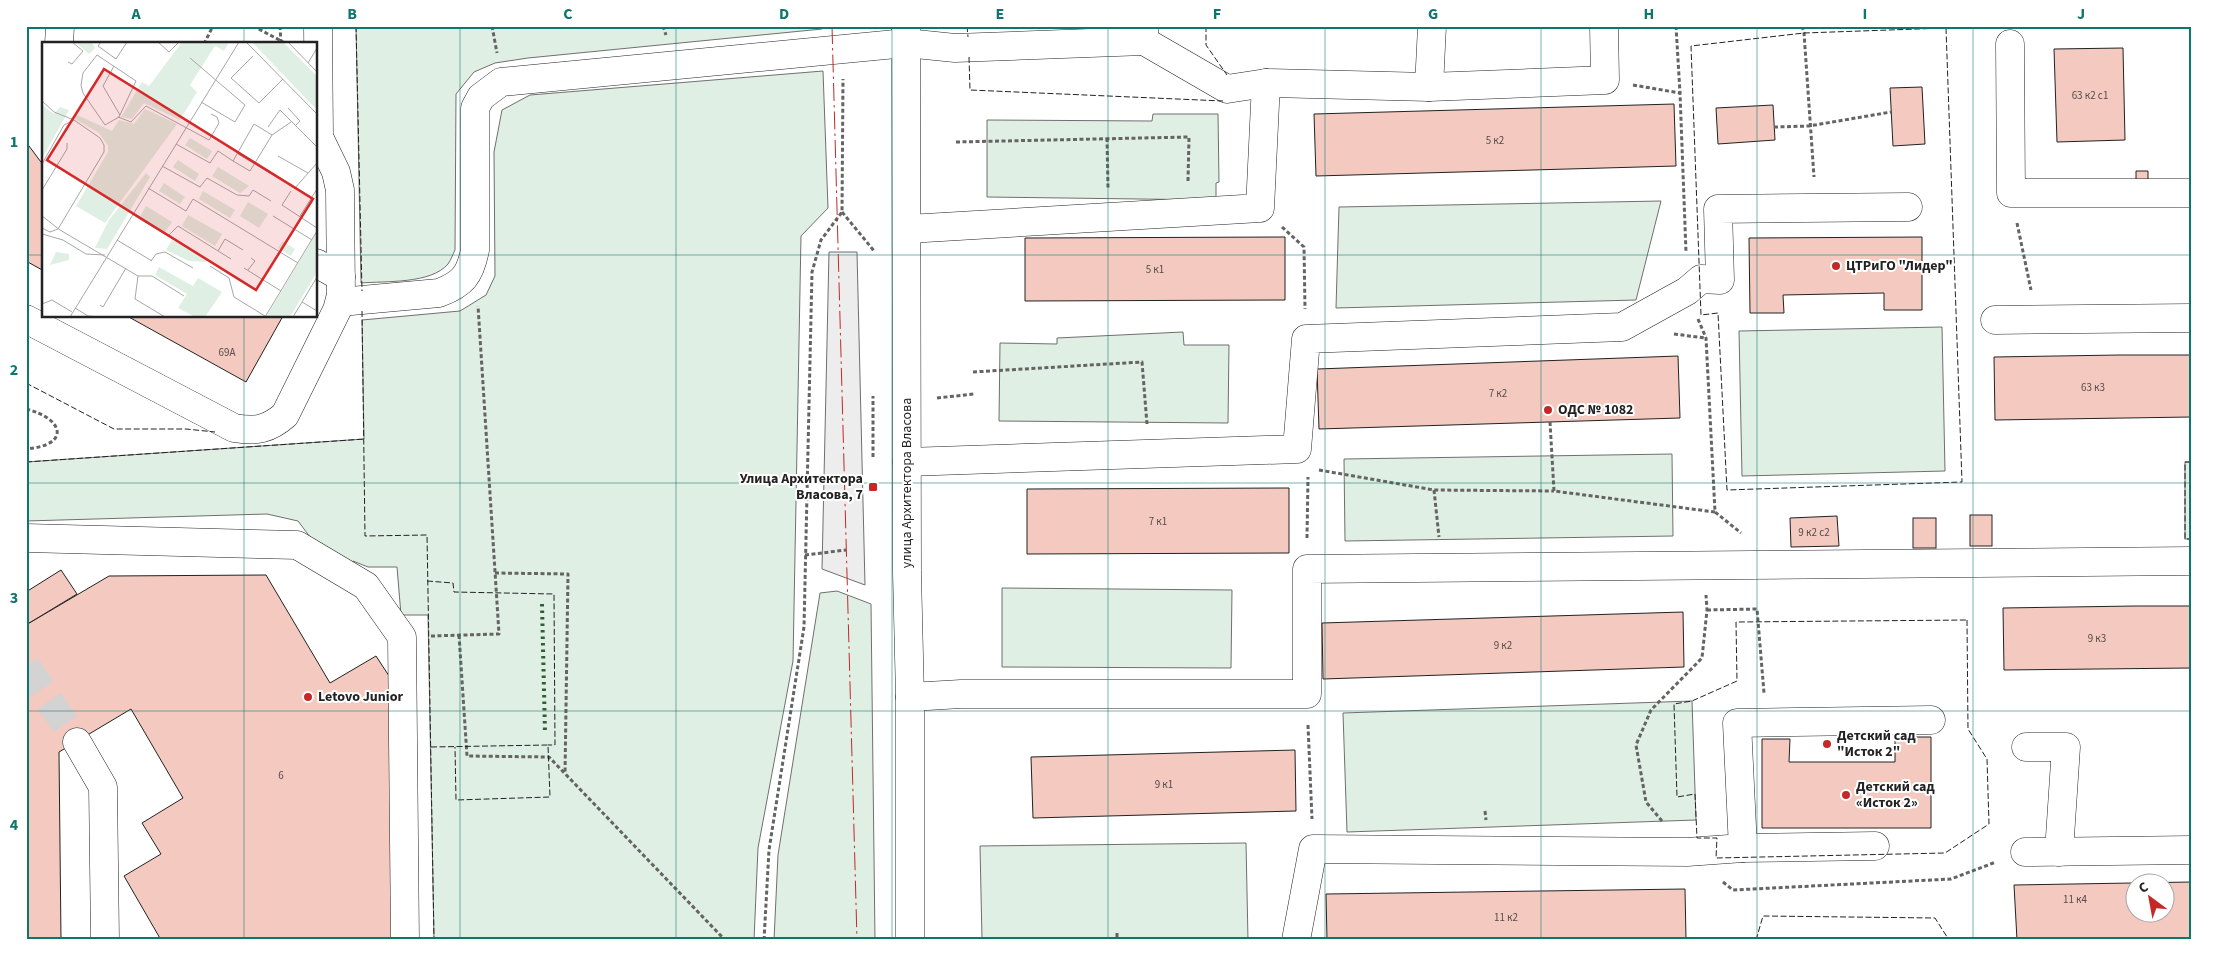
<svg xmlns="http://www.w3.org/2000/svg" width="2217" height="966" font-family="'Source Sans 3',sans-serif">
	<rect width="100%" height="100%" fill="#fff"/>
	<g fill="#e0efe3" stroke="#6f6f6f">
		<path d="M356,26H822V29L528,58L495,63L474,72L456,94L455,250C453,254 451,260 448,264C431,284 386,281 361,283Z"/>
		<path d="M823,71L828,208L801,236L793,661L758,848L754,940H434L428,615H401L397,567H368L353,561L352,564L322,553L298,521L267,514L26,521V462L364,439L362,320L460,311L486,295L495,276L494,152L502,110L530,95Z"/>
		<path d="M1153,114H1218L1219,182L1216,183V200L987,197V120L1152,121Z"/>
		<path d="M1661,201L1636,300L1336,308L1339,207Z"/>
		<path d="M1942,327L1945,471L1742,476L1739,331Z"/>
		<path d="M1183,332L1184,345H1229L1228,423L999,421L1000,343L1057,344V338Z"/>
		<path d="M1672,454L1673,536L1345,541L1344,459Z"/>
		<rect x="2185" y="462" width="6" height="77"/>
		<path d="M1002,588L1232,590L1231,668L1002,667Z"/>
		<path d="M837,591L871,604L875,940H774L778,855L820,593Z"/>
		<path d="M1692,701L1696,820L1347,832L1343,713Z"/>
		<path d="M1246,843L1248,940H982L980,846Z"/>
	</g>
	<path fill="#ededed" stroke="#6f6f6f" d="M829,252H857L865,585L822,569Z"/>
	<g fill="#f3c9c0" stroke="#222" fill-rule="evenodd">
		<path d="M2123,48L2125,140L2057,142L2054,49Z"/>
		<path d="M1922,87L1925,144L1893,146L1890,88Z"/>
		<path d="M1674,104L1676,166L1316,176L1314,114Z"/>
		<path d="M1773,105L1775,140L1718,144L1716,108Z"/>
		<path d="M26,142L44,166V271L26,261Z"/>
		<path d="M2136,171H2148V182L2136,181Z"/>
		<path d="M1285,237V300L1025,301V238Z"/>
		<path d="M1922,237V310H1884V293L1783,295L1784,313H1750L1749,238Z"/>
		<path d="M127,316H283L246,382Z"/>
		<path d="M2119,355H2191V417L1995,420L1994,357Z"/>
		<path d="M1678,356L1680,418L1319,429L1317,369Z"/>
		<path d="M1289,488V553L1027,554V489Z"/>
		<rect x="1970" y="515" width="22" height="31"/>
		<path d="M1837,516L1839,546L1791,547L1790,518Z"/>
		<rect x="1913" y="518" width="23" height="30"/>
		<path d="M61,570L77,594L26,625V592Z"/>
		<path d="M266,575L330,683L376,656L393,682V940H161L124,876L161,854L142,823L183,798L131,709L59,752L61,940H26V625L109,576Z"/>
		<path d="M2135,606H2191V668L2004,670L2003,608Z"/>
		<path d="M1683,612L1684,667L1323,679L1322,623Z"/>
		<path d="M1895,737H1931V828H1762V739H1790L1789,762H1895Z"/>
		<path d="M1295,750L1296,811L1033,818L1031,757Z"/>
		<path d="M2191,882V940H2017L2014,885ZM2134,884H2164V914H2134Z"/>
		<path d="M1685,889L1686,940H1327L1326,894Z"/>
	</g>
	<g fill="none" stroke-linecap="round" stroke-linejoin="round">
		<path stroke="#d3d3d3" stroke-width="28" stroke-dasharray="28 14" stroke-linecap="butt" d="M26,666L77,742"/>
		<defs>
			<g id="minor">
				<path d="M906,26L907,573L910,697V940"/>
				<path d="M1144,41L1227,89L1266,83"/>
				<path d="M59,44L60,26"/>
				<path d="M2010,44L2011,193H2191"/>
				<path d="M1429,87L1605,80L1604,26"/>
				<path d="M908,229L1260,208L1266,83L1429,87L1432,26"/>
				<path d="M316,263L341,277"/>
				<path d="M340,302L439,293C463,284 470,275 475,250V108L481,97L501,82L906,43L955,48L1144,41V26"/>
				<path d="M26,319L234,428C256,432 269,429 285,415L337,310L341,295L340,190L336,172L319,137L318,26"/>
				<path d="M1995,320L2191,318"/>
				<path d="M907,462L1297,449L1306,339L1622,327L1687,291L1701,279L1720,280L1718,209L1908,207"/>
				<path d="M26,538L297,545L366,586L402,637L405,940"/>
				<path d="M910,697L961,694H1307V569L2191,561"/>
				<path d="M77,742L103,787L105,940"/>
				<path d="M2026,747H2066L2059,852"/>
				<path d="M1743,848L1737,723L1931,720"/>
				<path d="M2025,852L2191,850"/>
				<path d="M1296,940L1313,849L1687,852L1743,848L1875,846"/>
			</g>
		</defs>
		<use href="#minor" stroke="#222" stroke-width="29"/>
		<g stroke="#646464" stroke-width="3" stroke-dasharray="4 2.5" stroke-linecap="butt">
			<path d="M253,26L287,44"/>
			<path d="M280,26L281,44"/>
			<path d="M492,26L497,53"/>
			<path d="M663,26L666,35"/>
			<path d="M1676,26L1680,93"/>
			<path d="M1802,26L1804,33L1814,177"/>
			<path d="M204,44L213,26"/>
			<path d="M1633,85L1680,93L1686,252"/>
			<path d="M1774,127L1809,126L1891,112"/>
			<path d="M1107,138L1108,188"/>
			<path d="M956,142L1189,137L1188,181"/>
			<path d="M842,212L875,252"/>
			<path d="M2017,223L2031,290"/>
			<path d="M1282,227L1304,247L1305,309"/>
			<path d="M1698,319L1706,338L1715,512L1741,533"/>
			<path d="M1674,334L1705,338"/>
			<path d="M973,372L1142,362L1147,424"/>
			<path d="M937,398L974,394"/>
			<path d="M26,409C63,418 72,445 26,449"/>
			<path d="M1550,422L1554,491L1715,512"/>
			<path d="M873,457V396"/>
			<path d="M1319,470L1434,490L1554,491"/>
			<path d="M1434,490L1439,537"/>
			<path d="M1307,538L1308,477"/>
			<path d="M805,555L846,550"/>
			<path d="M495,573L568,574L565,774"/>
			<path d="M1707,610L1757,609L1764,693"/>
			<path d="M459,635L467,756L549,757L725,940"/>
			<path d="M431,636L499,634L478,306"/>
			<path d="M1308,725L1312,819"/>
			<path d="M1485,811L1486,820"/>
			<path d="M1662,821L1646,802L1636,745L1651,710L1702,658L1707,610L1706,595"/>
			<path d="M1723,882L1733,890L1951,879L1996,862"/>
			<path d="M1117,933V940"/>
			<path d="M764,940L769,850L804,627L812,272L821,240L842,212L843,79"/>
		</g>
		<use href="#minor" stroke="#fff" stroke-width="28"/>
		<path stroke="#2f5e38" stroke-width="4" stroke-dasharray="2.5 4" stroke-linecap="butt" d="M542,604L545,733"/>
		<g stroke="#222" stroke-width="1" stroke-dasharray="6 2.5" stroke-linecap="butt">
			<path d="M356,26L362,291"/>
			<path d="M967,26L968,37"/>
			<path d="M1206,26V45L1227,75"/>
			<path d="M1946,28L1962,482L1727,490L1718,313L1701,315L1691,46L1804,33Z"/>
			<path d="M969,57L970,90L1223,101"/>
			<path d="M362,311L365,536L427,535L434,940"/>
			<path d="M26,383L114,429H186L215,432"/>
			<path d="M26,462L365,439"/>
			<path d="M2191,462H2185V539H2191"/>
			<path d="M427,581L453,583L454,592L554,594L555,745H548"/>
			<path d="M1967,620L1968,729L1987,759L1989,824L1945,853L1716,858L1717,838H1697L1695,794L1677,797L1674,704L1692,701L1737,681L1736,622Z"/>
			<path d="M431,747L548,745L550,797L456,800L455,747"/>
			<path d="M1756,940L1763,916L1935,918L1949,940"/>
		</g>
		<path stroke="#c62828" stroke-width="1" stroke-dasharray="18 4 2.5 4" stroke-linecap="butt" d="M832,26L857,940"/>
	</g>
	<path fill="none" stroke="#0f766e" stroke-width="1" stroke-opacity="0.55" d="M244,26V44M460,26V940M676,26V940M892,26V940M1108,26V940M1325,26V940M1541,26V940M1757,26V940M1973,26V940M26,255H44M316,255H2191M244,316V940M26,483H2191M26,711H2191"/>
	<g fill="#c62828" stroke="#fff" stroke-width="2">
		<circle cx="1836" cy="266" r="5"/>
		<circle cx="1548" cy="410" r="5"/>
		<rect x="868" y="482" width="10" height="10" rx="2.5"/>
		<circle cx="308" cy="697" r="5"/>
		<circle cx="1827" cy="744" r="5"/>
		<circle cx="1846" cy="795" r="5"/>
	</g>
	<g text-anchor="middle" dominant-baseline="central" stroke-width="4" stroke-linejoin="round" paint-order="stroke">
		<g font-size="11" fill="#564c4a">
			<text x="2090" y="95">63 к2 с1</text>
			<text x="1495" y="140">5 к2</text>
			<text x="1155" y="269">5 к1</text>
			<text x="227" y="352">69А</text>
			<text x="2093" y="387">63 к3</text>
			<text x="1498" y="393">7 к2</text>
			<text x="1158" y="521">7 к1</text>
			<text x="1814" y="532">9 к2 с2</text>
			<text x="2097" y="638">9 к3</text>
			<text x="1503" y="645">9 к2</text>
			<text x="281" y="775">6</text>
			<text x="1164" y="784">9 к1</text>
			<text x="2075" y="899">11 к4</text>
			<text x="1506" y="917">11 к2</text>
		</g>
		<g font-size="14" font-weight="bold" fill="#222" stroke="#fff" text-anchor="start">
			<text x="1846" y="266">ЦТРиГО "Лидер"</text>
			<text x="1558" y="410">ОДС № 1082</text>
			<text x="863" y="479" text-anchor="end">Улица Архитектора<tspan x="863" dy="16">Власова, 7</tspan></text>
			<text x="318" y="697">Letovo Junior</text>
			<text x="1837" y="736">Детский сад<tspan x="1837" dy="16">"Исток 2"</tspan></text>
			<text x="1856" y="787">Детский сад<tspan x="1856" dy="16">«Исток 2»</tspan></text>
		</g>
		<g font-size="14" fill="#222" stroke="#fff">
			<text transform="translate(907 483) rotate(-90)">улица Архитектора Власова</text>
		</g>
	</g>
	<g transform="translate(42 42)">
		<rect width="275" height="275" fill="#fff"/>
		<path d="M33,0H50L53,6L47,12ZM140,0H187L182,9L173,4L148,43L155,50L138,78L102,61L90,77L79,75L100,40L107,44ZM210,0H241L275,34V68ZM0,63L12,72L18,65L27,68L0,117ZM103,67L135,82L63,181L34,164L66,110V104L57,91L33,77V72L70,89L77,78L92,82ZM148,96L170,109L165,117L143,103ZM136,118L157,132L153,139L131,125ZM176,125L207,144L198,151L170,134ZM104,131L108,135L65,207L53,206L67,178ZM122,141L143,155L138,162L117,149ZM161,149L193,168L188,176L157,157ZM206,160L226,172L217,186L198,174ZM104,164L130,180L123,190L98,175ZM146,173L180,192L173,204L140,184ZM275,190V230L248,275H224ZM130,198L165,217L164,220L147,219L124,208ZM241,199L253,207L249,214L236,206ZM14,210L27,212V218L8,223ZM117,225L151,244L156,236L180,250L163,275H153L136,266L145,252L113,233Z" fill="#e0efe3"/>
		<path fill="none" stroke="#a7a7a7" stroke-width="1" d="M59,0L56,4L74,17L85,0M116,0L127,10L137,0M204,0L275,72M246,0L275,30M55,13L94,39L77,75L63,83L41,51L39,43L41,31ZM211,14L189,36L217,61L241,37M148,16L203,63L193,80L159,60M26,20L30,22L41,9L30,0M266,21L275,6M72,24L61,44L78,73M0,59L12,70L32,78M246,66L258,79L253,84M76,75L89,80L104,64L167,98L177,81L175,75L169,72M226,85L238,68L275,105M134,102L168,121L176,109L191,119L212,82L230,93L249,80M196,112L253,146L275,121M236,114L266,131M191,119L208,129L230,93M0,122L22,83L32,78L58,96L62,103V110L16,187L8,190L0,186M120,124L158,145L165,136L195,153L207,154L211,148L229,159M106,146L144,169L151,157L256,221M0,148L25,107V101M249,149L240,163L275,186M90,172L126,194L136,184L189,217M0,174L18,188L96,234H110L142,254M231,174L270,198M258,174L275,147M0,192L21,198L44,212L63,213M75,198L110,219M176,209L183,197L201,208M109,219L114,212L123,210L151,226M168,224L187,236L192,255L223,274M202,226L239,249M206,228L213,219L209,216M96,234L93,257L123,275M260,260L275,269M0,262L10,258L30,270M58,263L61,265L84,226M33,266L46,274L58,275M28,275L197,0M223,275L275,189M251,275L275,235"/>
		<path fill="#d62828" fill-opacity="0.15" stroke="#d62828" stroke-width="2.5" d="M62,27L271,157L214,248L5,118Z"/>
		<rect width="275" height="275" fill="none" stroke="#222" stroke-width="2.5"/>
	</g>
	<rect width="2217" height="966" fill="none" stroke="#ffffff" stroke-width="55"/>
	<g transform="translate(2150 898) rotate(328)"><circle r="24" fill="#ffffff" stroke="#a7a7a7"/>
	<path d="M0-4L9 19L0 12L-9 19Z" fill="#c62828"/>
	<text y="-8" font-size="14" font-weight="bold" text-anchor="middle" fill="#222222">С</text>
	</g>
	<rect x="28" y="28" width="2162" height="910" fill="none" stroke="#0f766e" stroke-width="2"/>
	<g font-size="16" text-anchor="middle" font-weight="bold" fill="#0f766e">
		<text x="136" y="19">A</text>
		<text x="352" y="19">B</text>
		<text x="568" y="19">C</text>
		<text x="784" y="19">D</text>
		<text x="1000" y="19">E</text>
		<text x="1217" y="19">F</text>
		<text x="1433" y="19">G</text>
		<text x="1649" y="19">H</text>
		<text x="1865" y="19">I</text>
		<text x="2081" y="19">J</text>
		<text x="14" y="147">1</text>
		<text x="14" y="375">2</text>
		<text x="14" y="603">3</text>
		<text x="14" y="830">4</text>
	</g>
</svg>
